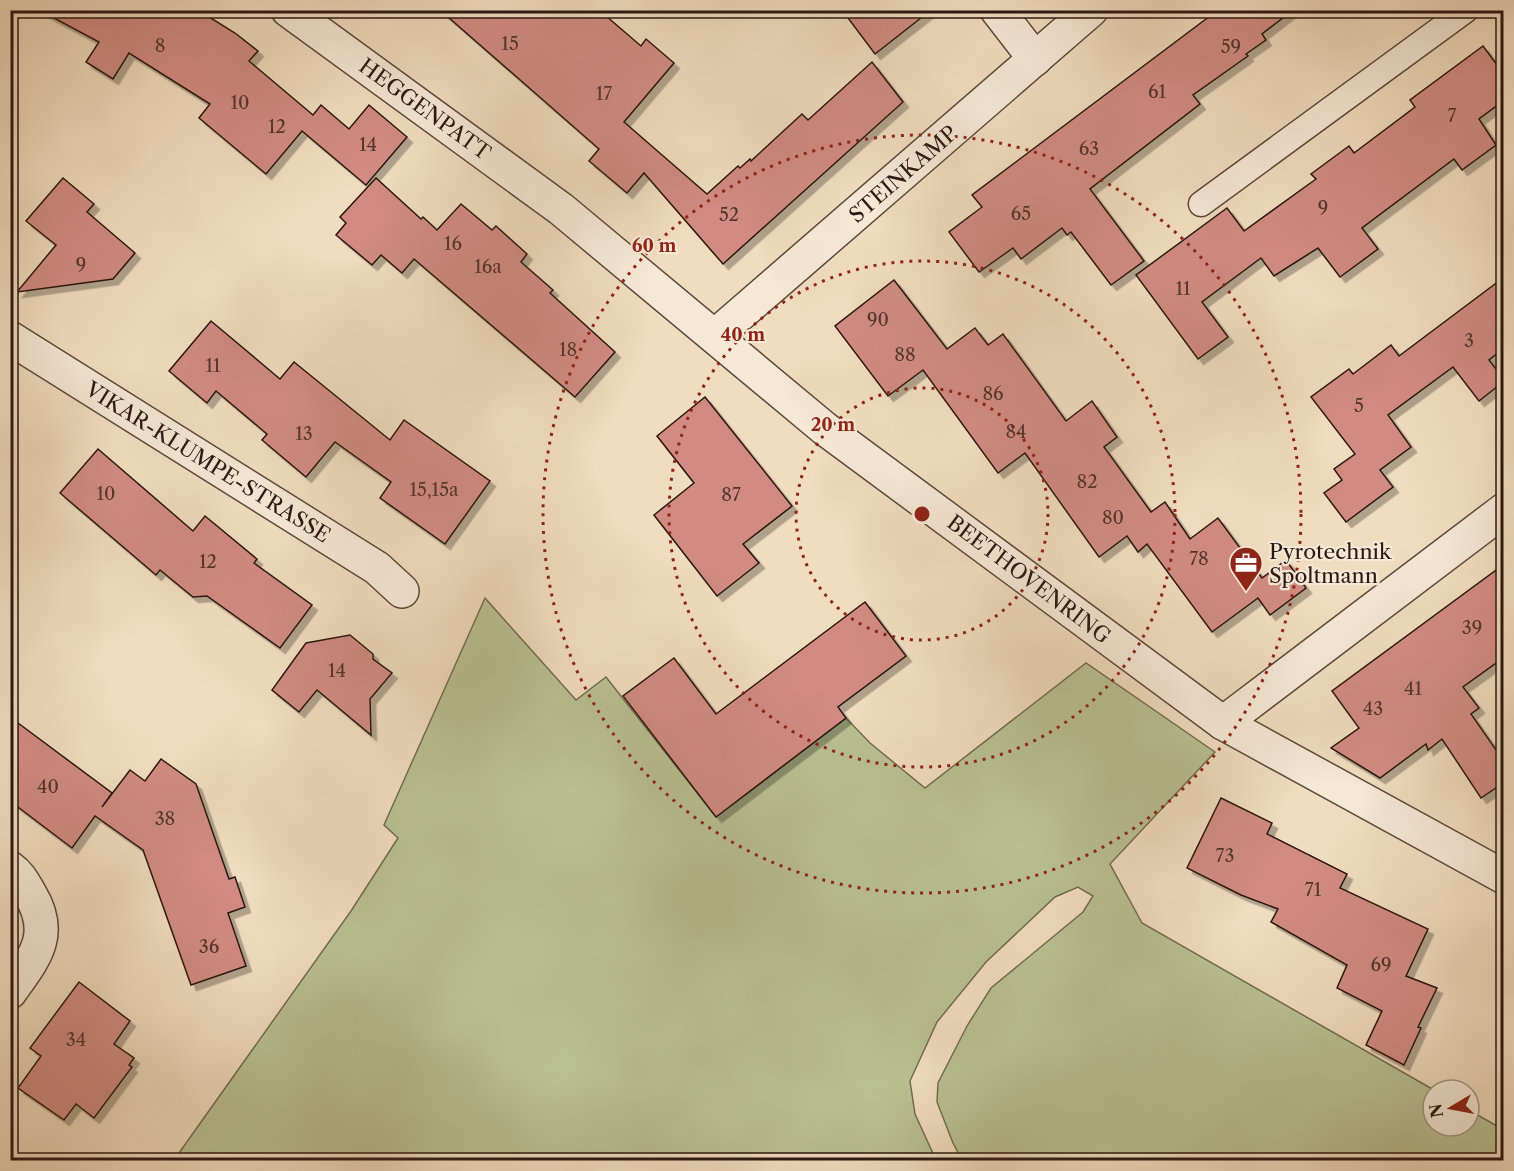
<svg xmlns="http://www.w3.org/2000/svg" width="1514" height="1171" font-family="'Libre Caslon Text',serif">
	<defs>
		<filter id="shadow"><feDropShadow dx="5.5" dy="5.5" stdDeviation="0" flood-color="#0004"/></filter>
	</defs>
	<rect width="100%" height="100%" fill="#f0dcbe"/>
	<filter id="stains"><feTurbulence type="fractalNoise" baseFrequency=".00333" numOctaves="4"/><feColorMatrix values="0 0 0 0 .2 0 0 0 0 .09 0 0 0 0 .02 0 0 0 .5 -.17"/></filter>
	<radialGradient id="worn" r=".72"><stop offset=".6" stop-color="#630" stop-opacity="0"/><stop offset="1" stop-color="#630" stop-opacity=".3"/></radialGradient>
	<path fill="#b9c092" stroke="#726c52" stroke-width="1.5" d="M485,598L576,700L606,677L716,817L846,718L870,743L925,788L1086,663L1215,752L1110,864L1142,923L1434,1090L1433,1126H1469V1110L1504,1130L1503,1160H962L953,1143L937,1102L938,1083L967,1026L991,988L1083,912L1093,896L1078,887L1055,897L986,962L937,1022L910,1081L915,1114L936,1160H174L351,911L398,838L384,825Z"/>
	<g fill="#d18b82" stroke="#2b1811" stroke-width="1.5" filter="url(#shadow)">
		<path d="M39,10H198L235,33L258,51L249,61L313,115L321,105L349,129L369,105L407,137L366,185L302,131L266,174L199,118L210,104L129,53L113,79L86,62L99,42Z"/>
		<path d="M440,10H599L641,46L646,39L674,63L624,122L707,194L738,166L740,168L750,159L751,161L802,114L808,120L872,62L903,102L723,264L644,173L627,193L589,161L599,149Z"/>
		<path d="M842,10H931L875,54Z"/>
		<path d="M1218,10H1293L1262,34L1266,40L1246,54L1248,56L1193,95L1200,104L1090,189L1144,261L1111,285L1071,232L1067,235L1062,228L1021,259L1013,248L979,272L949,232L982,207L972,195Z"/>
		<path d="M1483,46L1503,73V101L1479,119L1496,145L1462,170L1454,159L1362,228L1378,249L1340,277L1318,248L1274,276L1261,258L1202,302L1228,337L1198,359L1136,275L1227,208L1244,231L1316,179L1311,174L1349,146L1354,153L1415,107L1410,100Z"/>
		<path d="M63,178L94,204L87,212L135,253L113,279L17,292L56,245L26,221Z"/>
		<path d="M376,178L421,219L423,217L437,230L461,204L492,230L496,226L527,254L521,262L553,290L550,293L615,352L575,397L414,259L402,273L381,255L372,265L336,235L346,223L340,217Z"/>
		<path d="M1503,278V349L1489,360L1503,378V382L1479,401L1453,367L1388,415L1411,447L1380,470L1393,487L1346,522L1324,493L1342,480L1334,469L1355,454L1311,397L1349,369L1353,374L1391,345L1399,356Z"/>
		<path d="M894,280L947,349L975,328L988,345L1003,334L1066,421L1092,401L1117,437L1104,447L1151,512L1165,502L1190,539L1218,518L1262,578L1286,560L1306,588L1270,615L1258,598L1212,632L1147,544L1138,552L1127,536L1099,557L1025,453L998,473L923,370L888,396L835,326Z"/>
		<path d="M211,321L280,379L294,362L390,440L404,420L490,481L445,544L380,498L391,482L335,442L306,477L262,440L267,434L216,391L207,403L169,371Z"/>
		<path d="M705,397L792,506L743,544L759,563L717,596L654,515L694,483L657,436Z"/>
		<path d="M98,449L193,531L205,516L257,559L254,563L312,605L280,648L207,596L193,597L160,570L156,575L60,493Z"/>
		<path d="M1503,565V658L1463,687L1479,708L1471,714L1503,760V783L1481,798L1442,739L1428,750L1426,744L1380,778L1331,748L1359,728L1332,691Z"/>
		<path d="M865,602L906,656L838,707L846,718L716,817L623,696L674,658L716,714Z"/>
		<path d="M350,635L373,654V659L392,673L370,699L371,735L317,690L299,712L272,690L306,643Z"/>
		<path d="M10,717L112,793L102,807L130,770L145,781L161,759L196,784L229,879L235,877L245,907L228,913L246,966L191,985L143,850L95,816L72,848L10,801Z"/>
		<path d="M1221,798L1272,823L1267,834L1347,874L1340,888L1428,929L1406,976L1437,988L1418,1027L1421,1028L1404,1065L1366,1045L1382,1011L1337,988L1347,965L1271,922L1278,909L1241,895L1187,868Z"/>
		<path d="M79,982L130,1021L114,1044L134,1058L129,1065L132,1067L94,1118L76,1104L64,1120L18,1088L41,1056L30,1048Z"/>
	</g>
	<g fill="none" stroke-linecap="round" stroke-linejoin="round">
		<defs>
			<path id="lane" d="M1201,204L1466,10"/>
			<g id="street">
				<path d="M288,10L561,209L824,428L1223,723L1504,877"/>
				<path d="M997,10L1035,59"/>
				<path d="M715,336L1091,10"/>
				<path d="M10,338L377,568L402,591"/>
				<path d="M1223,723L1504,510"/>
				<path d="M10,868C20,875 24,884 30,894C55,935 34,958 10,992"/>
			</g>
		</defs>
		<use href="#lane" stroke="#5c493c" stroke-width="27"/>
		<use href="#street" stroke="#5c493c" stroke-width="36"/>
		<use href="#lane" stroke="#f5e8d5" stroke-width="24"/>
		<use href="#street" stroke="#f5e8d5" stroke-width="33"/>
	</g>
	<g fill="none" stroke="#8f2418" stroke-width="3" stroke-dasharray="3 6">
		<circle cx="922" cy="514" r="126"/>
		<circle cx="922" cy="514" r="253"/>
		<circle cx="922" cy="514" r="379"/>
	</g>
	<defs>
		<symbol id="office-pin" viewBox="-11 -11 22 30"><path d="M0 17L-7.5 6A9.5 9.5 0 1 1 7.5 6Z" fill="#8f2418" stroke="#f5e8d5"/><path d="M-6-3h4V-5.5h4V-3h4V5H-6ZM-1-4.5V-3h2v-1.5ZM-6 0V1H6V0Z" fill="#fff"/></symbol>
	</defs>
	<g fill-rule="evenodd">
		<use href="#office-pin" x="1227" y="544" width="38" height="52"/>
	</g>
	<g text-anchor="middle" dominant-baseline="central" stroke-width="4.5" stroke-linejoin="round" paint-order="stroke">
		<g font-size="18" fill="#54352d">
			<text x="510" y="44">15</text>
			<text x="160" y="46">8</text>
			<text x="1231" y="47">59</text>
			<text x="1157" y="92">61</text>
			<text x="604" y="94">17</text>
			<text x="240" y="103">10</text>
			<text x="1452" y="116">7</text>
			<text x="277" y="127">12</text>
			<text x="368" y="145">14</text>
			<text x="1089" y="149">63</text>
			<text x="1323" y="208">9</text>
			<text x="1021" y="214">65</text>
			<text x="729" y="215">52</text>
			<text x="453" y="244">16</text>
			<text x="81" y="265">9</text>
			<text x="488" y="267">16a</text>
			<text x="1183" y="289">11</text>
			<text x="878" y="320">90</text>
			<text x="1469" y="341">3</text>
			<text x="568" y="350">18</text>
			<text x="905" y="355">88</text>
			<text x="213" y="366">11</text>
			<text x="993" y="394">86</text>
			<text x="1359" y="406">5</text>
			<text x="1016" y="432">84</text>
			<text x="304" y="434">13</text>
			<text x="1087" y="482">82</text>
			<text x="434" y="490">15,15a</text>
			<text x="106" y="494">10</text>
			<text x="731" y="495">87</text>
			<text x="1113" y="518">80</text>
			<text x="1199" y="559">78</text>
			<text x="208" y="562">12</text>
			<text x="1472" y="628">39</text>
			<text x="337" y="671">14</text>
			<text x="1413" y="689">41</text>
			<text x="1373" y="709">43</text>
			<text x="48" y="787">40</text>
			<text x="165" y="819">38</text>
			<text x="1225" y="856">73</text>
			<text x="1313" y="890">71</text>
			<text x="209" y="947">36</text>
			<text x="1381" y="965">69</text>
			<text x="76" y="1040">34</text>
		</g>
		<g font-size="21" fill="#2b1811" stroke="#f5e8d5">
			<text transform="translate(425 109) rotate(36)">HEGGENPATT</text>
			<text transform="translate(903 174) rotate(-41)">STEINKAMP</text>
			<text transform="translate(208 462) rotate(32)">VIKAR-KLUMPE-STRASSE</text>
			<text transform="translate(1029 579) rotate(37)">BEETHOVENRING</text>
		</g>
		<g font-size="21" fill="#2b1811" stroke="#f5e8d5" text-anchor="start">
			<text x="1269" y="551">Pyrotechnik<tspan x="1269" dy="24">Spoltmann</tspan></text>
		</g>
	</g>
	<circle cx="922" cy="514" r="9" fill="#8f2418" stroke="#f5e8d5" stroke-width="3"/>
	<g font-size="18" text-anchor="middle" font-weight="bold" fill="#8f2418" stroke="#f5e8d5" stroke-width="4.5" stroke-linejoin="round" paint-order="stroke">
		<text x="654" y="252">60 m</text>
		<text x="743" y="341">40 m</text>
		<text x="833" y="431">20 m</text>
	</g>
	<rect width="1514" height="1171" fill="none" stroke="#f0dcbe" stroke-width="36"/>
	<rect x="12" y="12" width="1490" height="1147" fill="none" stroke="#2b1811" stroke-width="3"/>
	<rect x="18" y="18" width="1478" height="1135" fill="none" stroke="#2b1811" stroke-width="1.5"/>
	<g transform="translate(1451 1108) rotate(260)"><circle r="28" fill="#f5e8d5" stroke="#a49587" stroke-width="1.5"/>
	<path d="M0-4.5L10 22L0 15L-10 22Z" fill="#8f2418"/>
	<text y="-9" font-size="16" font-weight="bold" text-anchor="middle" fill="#2b1811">N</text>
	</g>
	<rect width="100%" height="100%" filter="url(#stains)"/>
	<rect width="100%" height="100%" fill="url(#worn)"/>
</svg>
